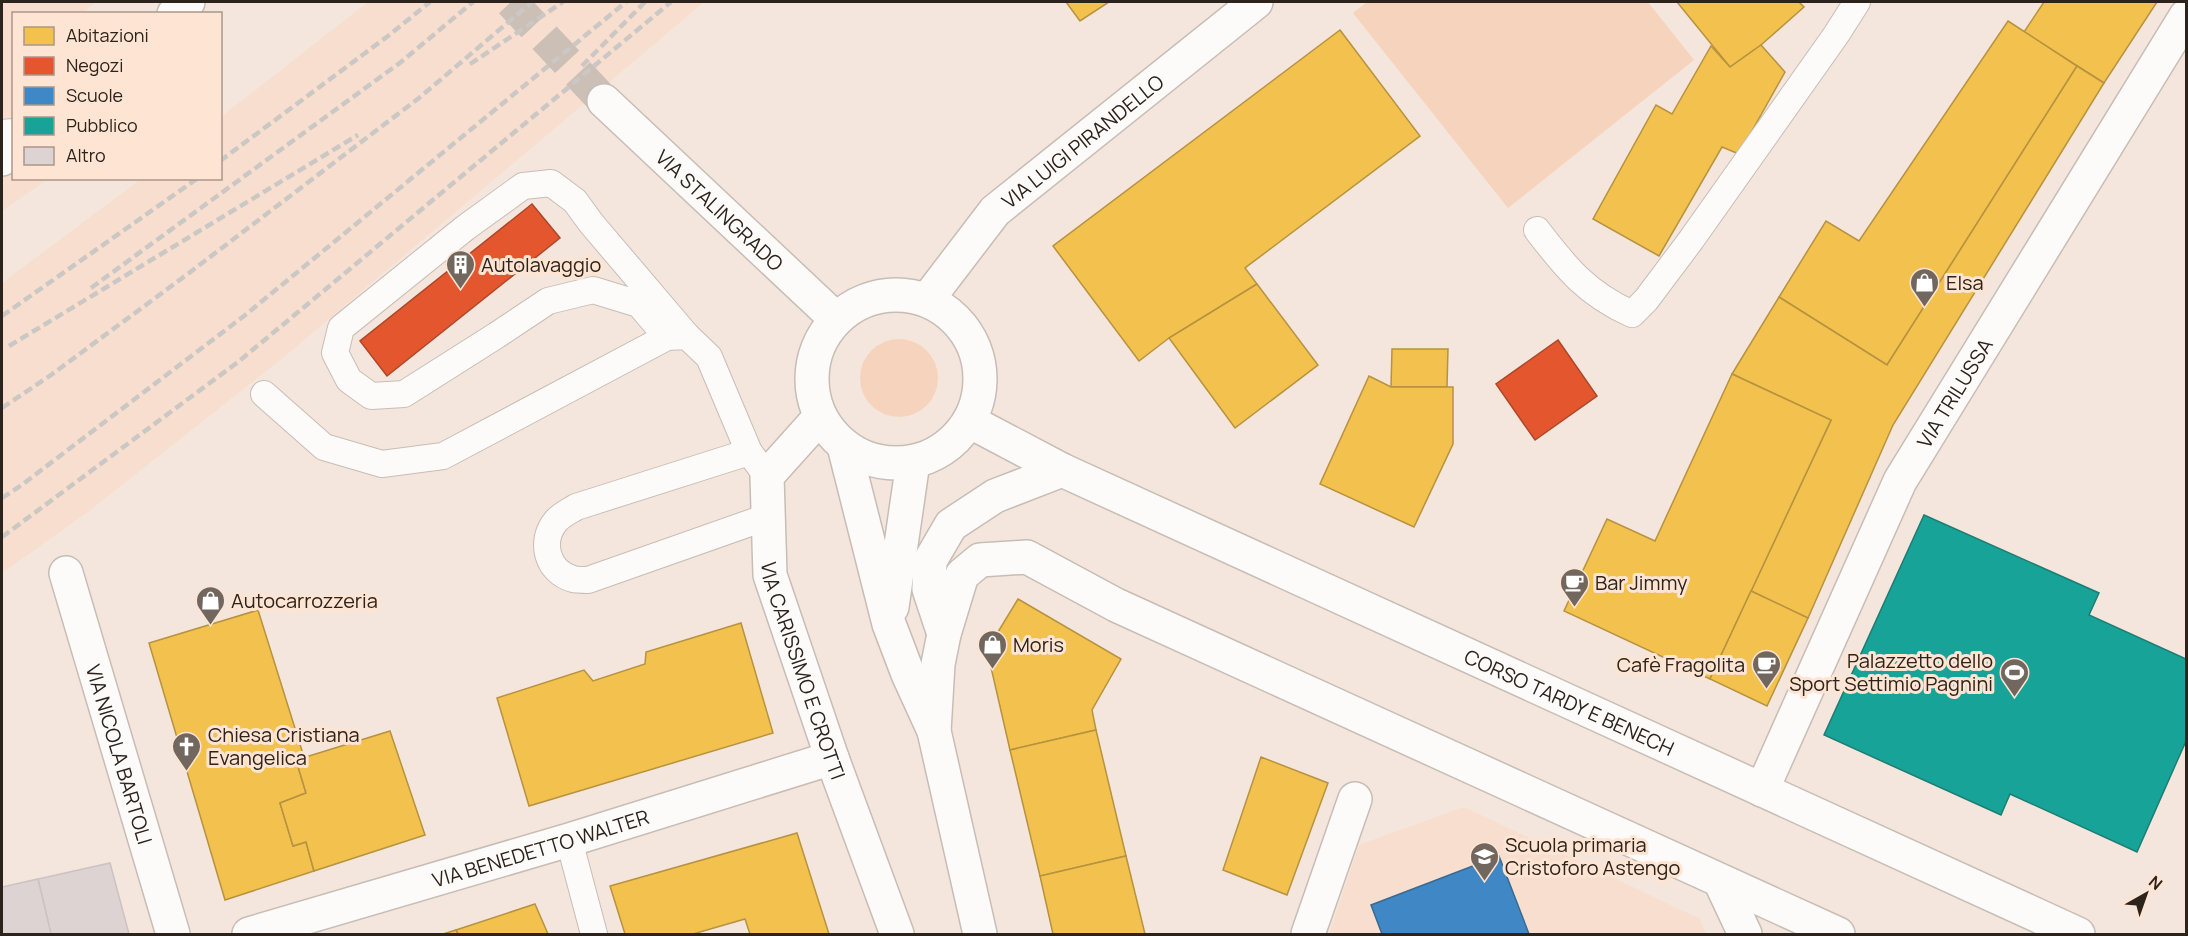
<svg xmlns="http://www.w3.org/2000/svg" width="2188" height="936" font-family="Manrope,sans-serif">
	<rect width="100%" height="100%" fill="#f4e6dc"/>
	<g fill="#f7dece">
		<path d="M2,2H95L83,13L14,14V178L48,179L2,211Z"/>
		<path d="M368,2H704L284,357L89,511L2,573V283L141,179L220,178L221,117Z"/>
		<path d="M1464,807L1700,919L1706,934H1329L1359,845Z"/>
	</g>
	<g fill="#f6d3bc">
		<path d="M1367,2H1648L1694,60L1508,208L1353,13Z"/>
		<circle cx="899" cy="378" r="39"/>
	</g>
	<g fill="#f2c14e" stroke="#b7923f" stroke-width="1.5">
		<path d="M1066,2H1109L1080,21Z"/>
		<path d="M1677,2H1799L1804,7L1761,45L1730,67Z"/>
		<path d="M2044,2H2157L2104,83L2024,32Z"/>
		<path d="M2008,21L2077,66L1887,365L1779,297L1826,221L1859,241Z"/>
		<path d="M1340,30L1420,136L1245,268L1257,284L1169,338L1139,361L1053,246Z"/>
		<path d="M1761,45L1785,72L1739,154L1722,147L1659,256L1593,219L1656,105L1672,114L1711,46L1730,67Z"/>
		<path d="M2077,66L2104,83L1893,425L1808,618L1751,591L1831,420L1732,374L1779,297L1887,365Z"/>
		<path d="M1257,284L1318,365L1235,428L1169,338Z"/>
		<path d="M1392,349H1448L1447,387H1391Z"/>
		<path d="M1732,374L1831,420L1710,679L1564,611L1607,519L1655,541Z"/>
		<path d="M1369,376L1391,387H1453V444L1414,527L1320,484Z"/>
		<path d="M1751,591L1808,618L1767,706L1710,679Z"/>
		<path d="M1018,599L1121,659L1092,710L1096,730L1010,750L987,650Z"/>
		<path d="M258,610L304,757L296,760L306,793L280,803L293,846L306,842L314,871L225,900L149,643Z"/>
		<path d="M741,623L773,733L529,806L497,698L584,670L593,681L645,664L646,652Z"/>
		<path d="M1096,730L1126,856L1040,876L1010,750Z"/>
		<path d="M390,731L425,835L314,871L306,842L293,846L280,803L306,793L296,760Z"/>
		<path d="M1261,757L1328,783L1287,895L1223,870Z"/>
		<path d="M797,833L829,934H750L745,919L693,934H625L610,886Z"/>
		<path d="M1126,856L1145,934H1053L1040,876Z"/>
		<path d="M535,904L548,934H458L456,930Z"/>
		<path d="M456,930L458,934H443Z"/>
	</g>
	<g fill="#e4572e" stroke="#ad4729" stroke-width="1.5">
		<path d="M532,204L560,238L387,376L360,341Z"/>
		<path d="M1558,340L1597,396L1535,440L1496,384Z"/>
	</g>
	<path fill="#3f88c5" stroke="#396a92" stroke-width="1.5" d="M1499,856L1529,934H1382L1371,905Z"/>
	<path fill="#17a398" stroke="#1d7d73" stroke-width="1.5" d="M1924,515L2099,593L2089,615L2186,659V741L2137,852L2010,794L2001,815L1824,735Z"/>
	<g fill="#ddd3d2" stroke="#ccc2c2" stroke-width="1.5">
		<path d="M110,863L129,934H51L38,879Z"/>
		<path d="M38,879L51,934H2V887Z"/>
	</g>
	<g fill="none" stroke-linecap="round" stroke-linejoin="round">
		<path stroke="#ccbfb6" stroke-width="33" stroke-dasharray="33 16" stroke-linecap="butt" d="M511,2L604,101"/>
		<defs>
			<g id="lane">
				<path d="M2,133L14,132"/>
				<path d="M1537,230C1566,268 1587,294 1632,314L1646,300L1691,240L1836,35L1857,2"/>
				<path d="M667,337L639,304L593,290L548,301L497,335L404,394L371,396L349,380L335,353L341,328L465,228L523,186L551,183L575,201L591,223L687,336"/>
				<path d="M264,394L324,447L382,464L443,456L667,337L687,336L709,357L749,452L767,476"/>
				<path d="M749,452L576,507C570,511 561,515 556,521C539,541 547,572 573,579C577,580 583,580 588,580L767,517"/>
				<path d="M569,840L594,934"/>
			</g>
			<g id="street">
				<path id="s1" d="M820,417L767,476L770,575L832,758L897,934"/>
				<path d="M844,446L889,624L908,674L934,731L980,934"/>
				<path id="s2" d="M66,573L173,934"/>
				<path d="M892,607L913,462"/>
				<path d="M944,634L929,589L930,561L951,525L995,496L1062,470"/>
				<path d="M934,731L938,664L944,634L962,575L980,560L1027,557L1116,605L1838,934"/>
				<path id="s3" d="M1762,790L1900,481L2186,16"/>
				<path d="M1721,883L1745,934"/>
				<path id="s4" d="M249,934L569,840L832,758"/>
				<path d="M1308,934L1355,799"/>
			</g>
			<g id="secondary">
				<path id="s5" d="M927,300L995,211L1256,2"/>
			</g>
			<g id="primary">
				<path d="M174,14L188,2"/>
				<path id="s6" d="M604,101L836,319"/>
				<path d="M2,159L14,149"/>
				<circle cx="896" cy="379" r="84"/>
				<path id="s7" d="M969,421L1062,470L2078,934"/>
			</g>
		</defs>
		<use href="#lane" stroke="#c7bdb5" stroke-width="28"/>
		<use href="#street" stroke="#c7bdb5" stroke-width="36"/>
		<use href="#secondary" stroke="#c7bdb5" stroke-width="36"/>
		<use href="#primary" stroke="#c7bdb5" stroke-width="36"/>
		<use href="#lane" stroke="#fdfbfa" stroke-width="26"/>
		<use href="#street" stroke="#fdfbfa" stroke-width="33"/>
		<use href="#secondary" stroke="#fdfbfa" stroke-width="33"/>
		<use href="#primary" stroke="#fdfbfa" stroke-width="33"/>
		<g stroke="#cbc7c4" stroke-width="4.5" stroke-dasharray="9 4.5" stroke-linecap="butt">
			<path d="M470,64L563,2"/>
			<path d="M582,66L645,2"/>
			<path d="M220,161L388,36L430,2"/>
			<path d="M91,288L401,62L473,2"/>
			<path d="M2,316L198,178"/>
			<path d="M9,346L358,135"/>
			<path d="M2,408L51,375L185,276L419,98L532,2"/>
			<path d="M2,498L23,484L244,316L626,2"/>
			<path d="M2,537L238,362L671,2"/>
		</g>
	</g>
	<defs>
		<symbol id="building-pin" viewBox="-11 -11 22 30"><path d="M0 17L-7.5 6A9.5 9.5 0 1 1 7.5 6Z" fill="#72675f" stroke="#fee4d2"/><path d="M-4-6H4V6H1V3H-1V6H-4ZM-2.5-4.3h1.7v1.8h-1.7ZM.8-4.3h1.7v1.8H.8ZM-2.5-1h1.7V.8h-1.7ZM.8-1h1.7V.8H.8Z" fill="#fff"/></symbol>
		<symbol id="shop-pin" viewBox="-11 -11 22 30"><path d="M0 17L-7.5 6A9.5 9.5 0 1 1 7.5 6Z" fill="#72675f" stroke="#fee4d2"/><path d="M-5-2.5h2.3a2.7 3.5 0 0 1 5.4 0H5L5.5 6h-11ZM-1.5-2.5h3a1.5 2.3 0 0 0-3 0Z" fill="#fff"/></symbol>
		<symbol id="cafe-pin" viewBox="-11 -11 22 30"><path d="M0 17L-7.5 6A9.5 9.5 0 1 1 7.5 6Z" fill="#72675f" stroke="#fee4d2"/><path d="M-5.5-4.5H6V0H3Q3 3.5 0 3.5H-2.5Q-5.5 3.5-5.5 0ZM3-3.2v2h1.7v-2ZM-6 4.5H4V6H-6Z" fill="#fff"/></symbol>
		<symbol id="stadium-pin" viewBox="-11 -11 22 30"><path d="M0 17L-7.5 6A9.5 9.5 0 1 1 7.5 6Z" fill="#72675f" stroke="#fee4d2"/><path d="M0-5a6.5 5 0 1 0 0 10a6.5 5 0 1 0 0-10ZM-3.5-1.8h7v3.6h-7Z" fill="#fff"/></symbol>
		<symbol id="church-pin" viewBox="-11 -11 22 30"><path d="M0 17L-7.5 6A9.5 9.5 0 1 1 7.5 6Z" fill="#72675f" stroke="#fee4d2"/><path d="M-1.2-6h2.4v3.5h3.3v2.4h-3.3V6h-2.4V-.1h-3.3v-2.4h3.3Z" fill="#fff"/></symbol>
		<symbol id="school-pin" viewBox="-11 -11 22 30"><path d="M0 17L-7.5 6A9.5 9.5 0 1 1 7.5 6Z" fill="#72675f" stroke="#fee4d2"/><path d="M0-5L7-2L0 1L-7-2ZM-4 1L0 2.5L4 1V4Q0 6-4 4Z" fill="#fff"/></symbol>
	</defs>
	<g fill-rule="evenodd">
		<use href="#building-pin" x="444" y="248" width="33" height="45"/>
		<use href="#shop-pin" x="1908" y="266" width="33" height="45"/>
		<use href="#cafe-pin" x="1558" y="566" width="33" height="45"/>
		<use href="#shop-pin" x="194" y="584" width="33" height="45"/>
		<use href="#shop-pin" x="976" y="628" width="33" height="45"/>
		<use href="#cafe-pin" x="1750" y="648" width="33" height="45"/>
		<use href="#stadium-pin" x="1998" y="656" width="33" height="45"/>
		<use href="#church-pin" x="170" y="730" width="33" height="45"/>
		<use href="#school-pin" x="1468" y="840" width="33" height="45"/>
	</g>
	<g text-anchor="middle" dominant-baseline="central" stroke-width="6" stroke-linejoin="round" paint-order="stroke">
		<g font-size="20" fill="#2c231c" stroke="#fee4d2">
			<text stroke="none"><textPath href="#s5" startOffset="224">VIA LUIGI PIRANDELLO</textPath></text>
			<text stroke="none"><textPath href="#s6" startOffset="159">VIA STALINGRADO</textPath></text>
			<text stroke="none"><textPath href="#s3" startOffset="442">VIA TRILUSSA</textPath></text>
			<text stroke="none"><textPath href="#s1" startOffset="279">VIA CARISSIMO E CROTTI</textPath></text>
			<text stroke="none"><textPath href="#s7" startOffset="663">CORSO TARDY E BENECH</textPath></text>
			<text stroke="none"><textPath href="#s2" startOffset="189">VIA NICOLA BARTOLI</textPath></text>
			<text stroke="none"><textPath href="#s4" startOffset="304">VIA BENEDETTO WALTER</textPath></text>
		</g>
		<g font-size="20" fill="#2c231c" stroke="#fee4d2" text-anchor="start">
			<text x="481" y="264">Autolavaggio</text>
			<text x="1946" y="282">Elsa</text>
			<text x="1595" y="582">Bar Jimmy</text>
			<text x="231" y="600">Autocarrozzeria</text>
			<text x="1013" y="644">Moris</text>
			<text x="1993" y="660" text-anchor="end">Palazzetto dello<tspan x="1993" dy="23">Sport Settimio Pagnini</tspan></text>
			<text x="1745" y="664" text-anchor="end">Cafè Fragolita</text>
			<text x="208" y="734">Chiesa Cristiana<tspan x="208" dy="23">Evangelica</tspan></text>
			<text x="1505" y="844">Scuola primaria<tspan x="1505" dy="23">Cristoforo Astengo</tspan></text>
		</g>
	</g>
	<rect width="2188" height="936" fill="none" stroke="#2c231c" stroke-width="6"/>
	<rect x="12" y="12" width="210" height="168" fill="#fee4d2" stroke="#aa9789" stroke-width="1.5"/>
	<rect x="24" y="27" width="30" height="18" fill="#f2c14e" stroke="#aa9789" stroke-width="1.5"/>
	<text x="66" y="42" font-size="18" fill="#2c231c">Abitazioni</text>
	<rect x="24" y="57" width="30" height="18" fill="#e4572e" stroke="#aa9789" stroke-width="1.5"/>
	<text x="66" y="72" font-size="18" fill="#2c231c">Negozi</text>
	<rect x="24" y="87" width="30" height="18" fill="#3f88c5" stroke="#aa9789" stroke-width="1.5"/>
	<text x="66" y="102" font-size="18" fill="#2c231c">Scuole</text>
	<rect x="24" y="117" width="30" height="18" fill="#17a398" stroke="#aa9789" stroke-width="1.5"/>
	<text x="66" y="132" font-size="18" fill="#2c231c">Pubblico</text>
	<rect x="24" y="147" width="30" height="18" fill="#ddd3d2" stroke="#aa9789" stroke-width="1.5"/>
	<text x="66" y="162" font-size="18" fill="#2c231c">Altro</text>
	<g transform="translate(2146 894) rotate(40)" stroke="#fee4d2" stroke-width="4.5" paint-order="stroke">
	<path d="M0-4.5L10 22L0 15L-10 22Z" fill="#2c231c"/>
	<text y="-9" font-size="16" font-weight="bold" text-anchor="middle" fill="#2c231c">N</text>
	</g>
</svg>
